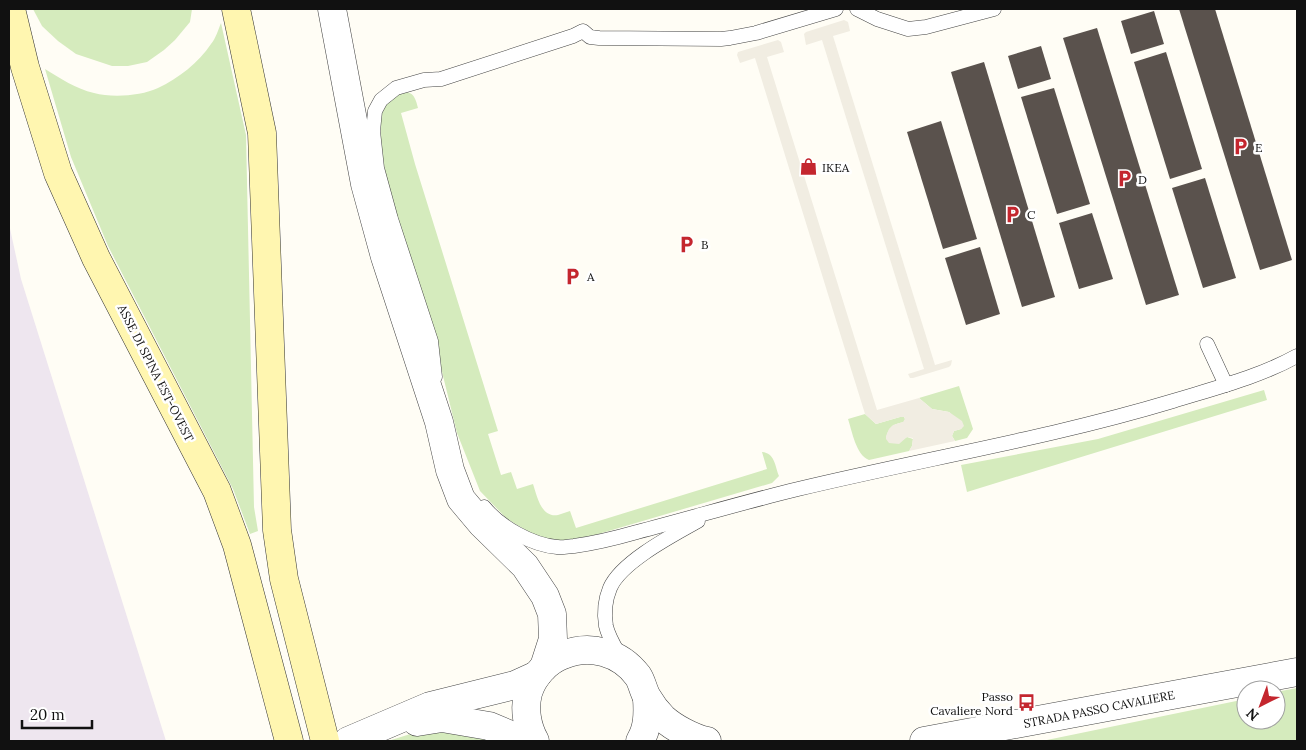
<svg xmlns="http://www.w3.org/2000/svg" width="1306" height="750" font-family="Lora,serif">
	<rect width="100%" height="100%" fill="#fffdf5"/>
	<path fill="#eee6ef" d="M9,224L21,279L166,741H9Z"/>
	<g fill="#d5ebbd">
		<path d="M33,9H192L190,22L175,40L164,50L147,62L128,66H112L76,54L58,41L42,26Z"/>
		<path d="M221,23L246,135L254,507L258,531L250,534L233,489L108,246L71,157L45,69C60,78 76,89 94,93C112,98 141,96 158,88C178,79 199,62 211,44C216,38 218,30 221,23Z"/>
		<path d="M407,92C415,94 416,101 418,108L401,113L415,164L498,431L488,434L501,475L511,472L517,489L533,484C537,496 541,518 558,515C562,514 566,512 570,511L576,528L767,469L762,452C775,453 775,466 779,476L772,483L595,535L562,541L548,540L534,535L507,519L480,491L457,433L434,339L390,203L381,146V116L385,106L392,98L399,93Z"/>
		<path d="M959,386L973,429L967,438L955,441L952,436L954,431L961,429L963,426L949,412L932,409L919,398Z"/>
		<path d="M1264,390L1267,400L967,492L961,465L1098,439Z"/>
		<path d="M865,414L876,424L900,417H904L905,419L904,422C895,424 891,425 887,434L902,440L907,437L913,439L912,446L909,451L869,460C856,455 852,431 848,419Z"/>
		<path d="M1297,688V741H1042L1246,699V720H1276V692Z"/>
		<path d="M420,731L456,733L488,739L493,741H388Z"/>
	</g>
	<g fill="#f1ede2">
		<path d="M844,20L848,22L850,31L833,36L935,365L952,360L951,365L949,367L913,378H910L908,374L924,369L822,40L806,45L804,34L806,32Z"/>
		<path d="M778,40L781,42L784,52L767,57L877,410L919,398L932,409L949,412L962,421L964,426L961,429L954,431L952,436L955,441L909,451L912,446L913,438L907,437L899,444L889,443L886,439V436L889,429L893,425L903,422L905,419L904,417H900L876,424L865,414L755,58L740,63L737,55L738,52Z"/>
	</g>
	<g fill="#5a524d">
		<path d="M1179,9H1215L1292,260L1260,270Z"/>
		<path d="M1154,11L1164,44L1131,54L1121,21Z"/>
		<path d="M1097,28L1179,295L1146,305L1063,38Z"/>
		<path d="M1041,46L1051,79L1018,89L1008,56Z"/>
		<path d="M1166,52L1202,169L1170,179L1134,62Z"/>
		<path d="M984,62L1055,297L1022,307L951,72Z"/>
		<path d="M1054,88L1090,204L1057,214L1021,97Z"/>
		<path d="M941,121L977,239L943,249L907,132Z"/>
		<path d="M1205,178L1236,278L1203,288L1172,188Z"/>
		<path d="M1092,213L1113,279L1079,289L1059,223Z"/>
		<path d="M980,247L1000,314L966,325L945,258Z"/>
	</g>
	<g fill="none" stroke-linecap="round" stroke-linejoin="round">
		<defs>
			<g id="service">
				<path d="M857,9L877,19L908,29L926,27L994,9"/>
				<path d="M1207,344L1226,385"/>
				<path d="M435,377L431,341L391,219L377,168L373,131L375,111L381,100L396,88L424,80L441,79L573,36L583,31L590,37L599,38L721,39L730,38L756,33L836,9"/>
				<path d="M484,507C500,527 532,545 557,547C563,548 569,546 574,546C596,543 616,538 637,532C691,518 744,502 798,489C923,459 1050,438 1173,401C1215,388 1259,377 1297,356"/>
				<path d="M621,658C616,649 608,636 606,626C604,614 605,600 610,588C621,562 673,535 698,521"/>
			</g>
			<g id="minor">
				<path d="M332,9L365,184L385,257L439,422L450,470L461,499L482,524L525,566L545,596L552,614L553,639L544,667"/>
				<path d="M417,722L442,718L489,726L525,741"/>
				<path d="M348,741L430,706L515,685L537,675"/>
				<path d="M535,741C527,727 524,709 528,693C533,676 547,661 563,655C590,644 620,652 638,676C642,682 643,690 647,697C651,704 658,713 663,718C674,728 693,738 707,741"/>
				<path d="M640,741C648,728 648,714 647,698"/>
				<path d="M924,741L1297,672"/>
			</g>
			<g id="secondary">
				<path d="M11,9L25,67L58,173L96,258L217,491L237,545L289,741"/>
				<path d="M236,9L262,133L277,530L284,579L325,741"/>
			</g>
		</defs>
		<use href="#service" stroke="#444" stroke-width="15"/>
		<use href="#minor" stroke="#444" stroke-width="29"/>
		<use href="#secondary" stroke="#333" stroke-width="29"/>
		<use href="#service" stroke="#fff" stroke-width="14"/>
		<use href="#minor" stroke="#fff" stroke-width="28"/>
		<use href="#secondary" stroke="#fff6b0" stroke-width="28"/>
	</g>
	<defs>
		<symbol id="parking-bare" viewBox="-9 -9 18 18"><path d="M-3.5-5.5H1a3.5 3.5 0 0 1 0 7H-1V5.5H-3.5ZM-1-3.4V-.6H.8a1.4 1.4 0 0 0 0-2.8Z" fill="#c4262e" stroke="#fff" stroke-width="2.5" paint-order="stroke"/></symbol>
		<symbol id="shop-bare" viewBox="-9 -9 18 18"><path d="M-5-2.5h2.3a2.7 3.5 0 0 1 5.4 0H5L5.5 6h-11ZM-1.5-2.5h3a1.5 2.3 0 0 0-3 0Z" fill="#c4262e" stroke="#fff" stroke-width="2.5" paint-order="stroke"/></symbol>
		<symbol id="bus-bare" viewBox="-9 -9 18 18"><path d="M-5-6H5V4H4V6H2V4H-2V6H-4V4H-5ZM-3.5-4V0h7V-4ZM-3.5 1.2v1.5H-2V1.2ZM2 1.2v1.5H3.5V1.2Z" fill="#c4262e" stroke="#fff" stroke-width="2.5" paint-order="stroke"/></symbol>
	</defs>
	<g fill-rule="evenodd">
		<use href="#parking-bare" x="1228" y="134" width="25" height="25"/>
		<use href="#shop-bare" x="796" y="154" width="25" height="25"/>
		<use href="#parking-bare" x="1112" y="166" width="25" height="25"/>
		<use href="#parking-bare" x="1000" y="202" width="25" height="25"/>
		<use href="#parking-bare" x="674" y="232" width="25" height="25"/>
		<use href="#parking-bare" x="560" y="264" width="25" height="25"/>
		<use href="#bus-bare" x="1014" y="690" width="25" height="25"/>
	</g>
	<g text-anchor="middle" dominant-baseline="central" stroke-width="5" stroke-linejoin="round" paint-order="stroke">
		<g font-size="12" fill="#111" stroke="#fff" text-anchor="start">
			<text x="1255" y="147">E</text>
			<text x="822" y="167">IKEA</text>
			<text x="1138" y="179">D</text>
			<text x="1027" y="214">C</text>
			<text x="701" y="244">B</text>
			<text x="587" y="276">A</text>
			<text x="1013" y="696" text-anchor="end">Passo<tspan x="1013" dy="14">Cavaliere Nord</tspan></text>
		</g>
		<g font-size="12" fill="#111" stroke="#fff">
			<text transform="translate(156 373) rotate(63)">ASSE DI SPINA EST-OVEST</text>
			<text transform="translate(1099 709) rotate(-11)">STRADA PASSO CAVALIERE</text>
		</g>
	</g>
	<rect width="1306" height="750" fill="none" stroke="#111111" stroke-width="20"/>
	<g transform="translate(1261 705) rotate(222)"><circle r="24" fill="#ffffff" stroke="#a0a0a0"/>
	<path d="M0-4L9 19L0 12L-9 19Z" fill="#c4262e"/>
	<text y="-8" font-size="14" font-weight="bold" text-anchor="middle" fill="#111111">N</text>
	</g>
	<path d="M22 720v8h70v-8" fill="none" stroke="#111111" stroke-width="2.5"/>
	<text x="30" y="720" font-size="15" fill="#111111" stroke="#ffffff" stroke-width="4" paint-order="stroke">20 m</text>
</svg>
